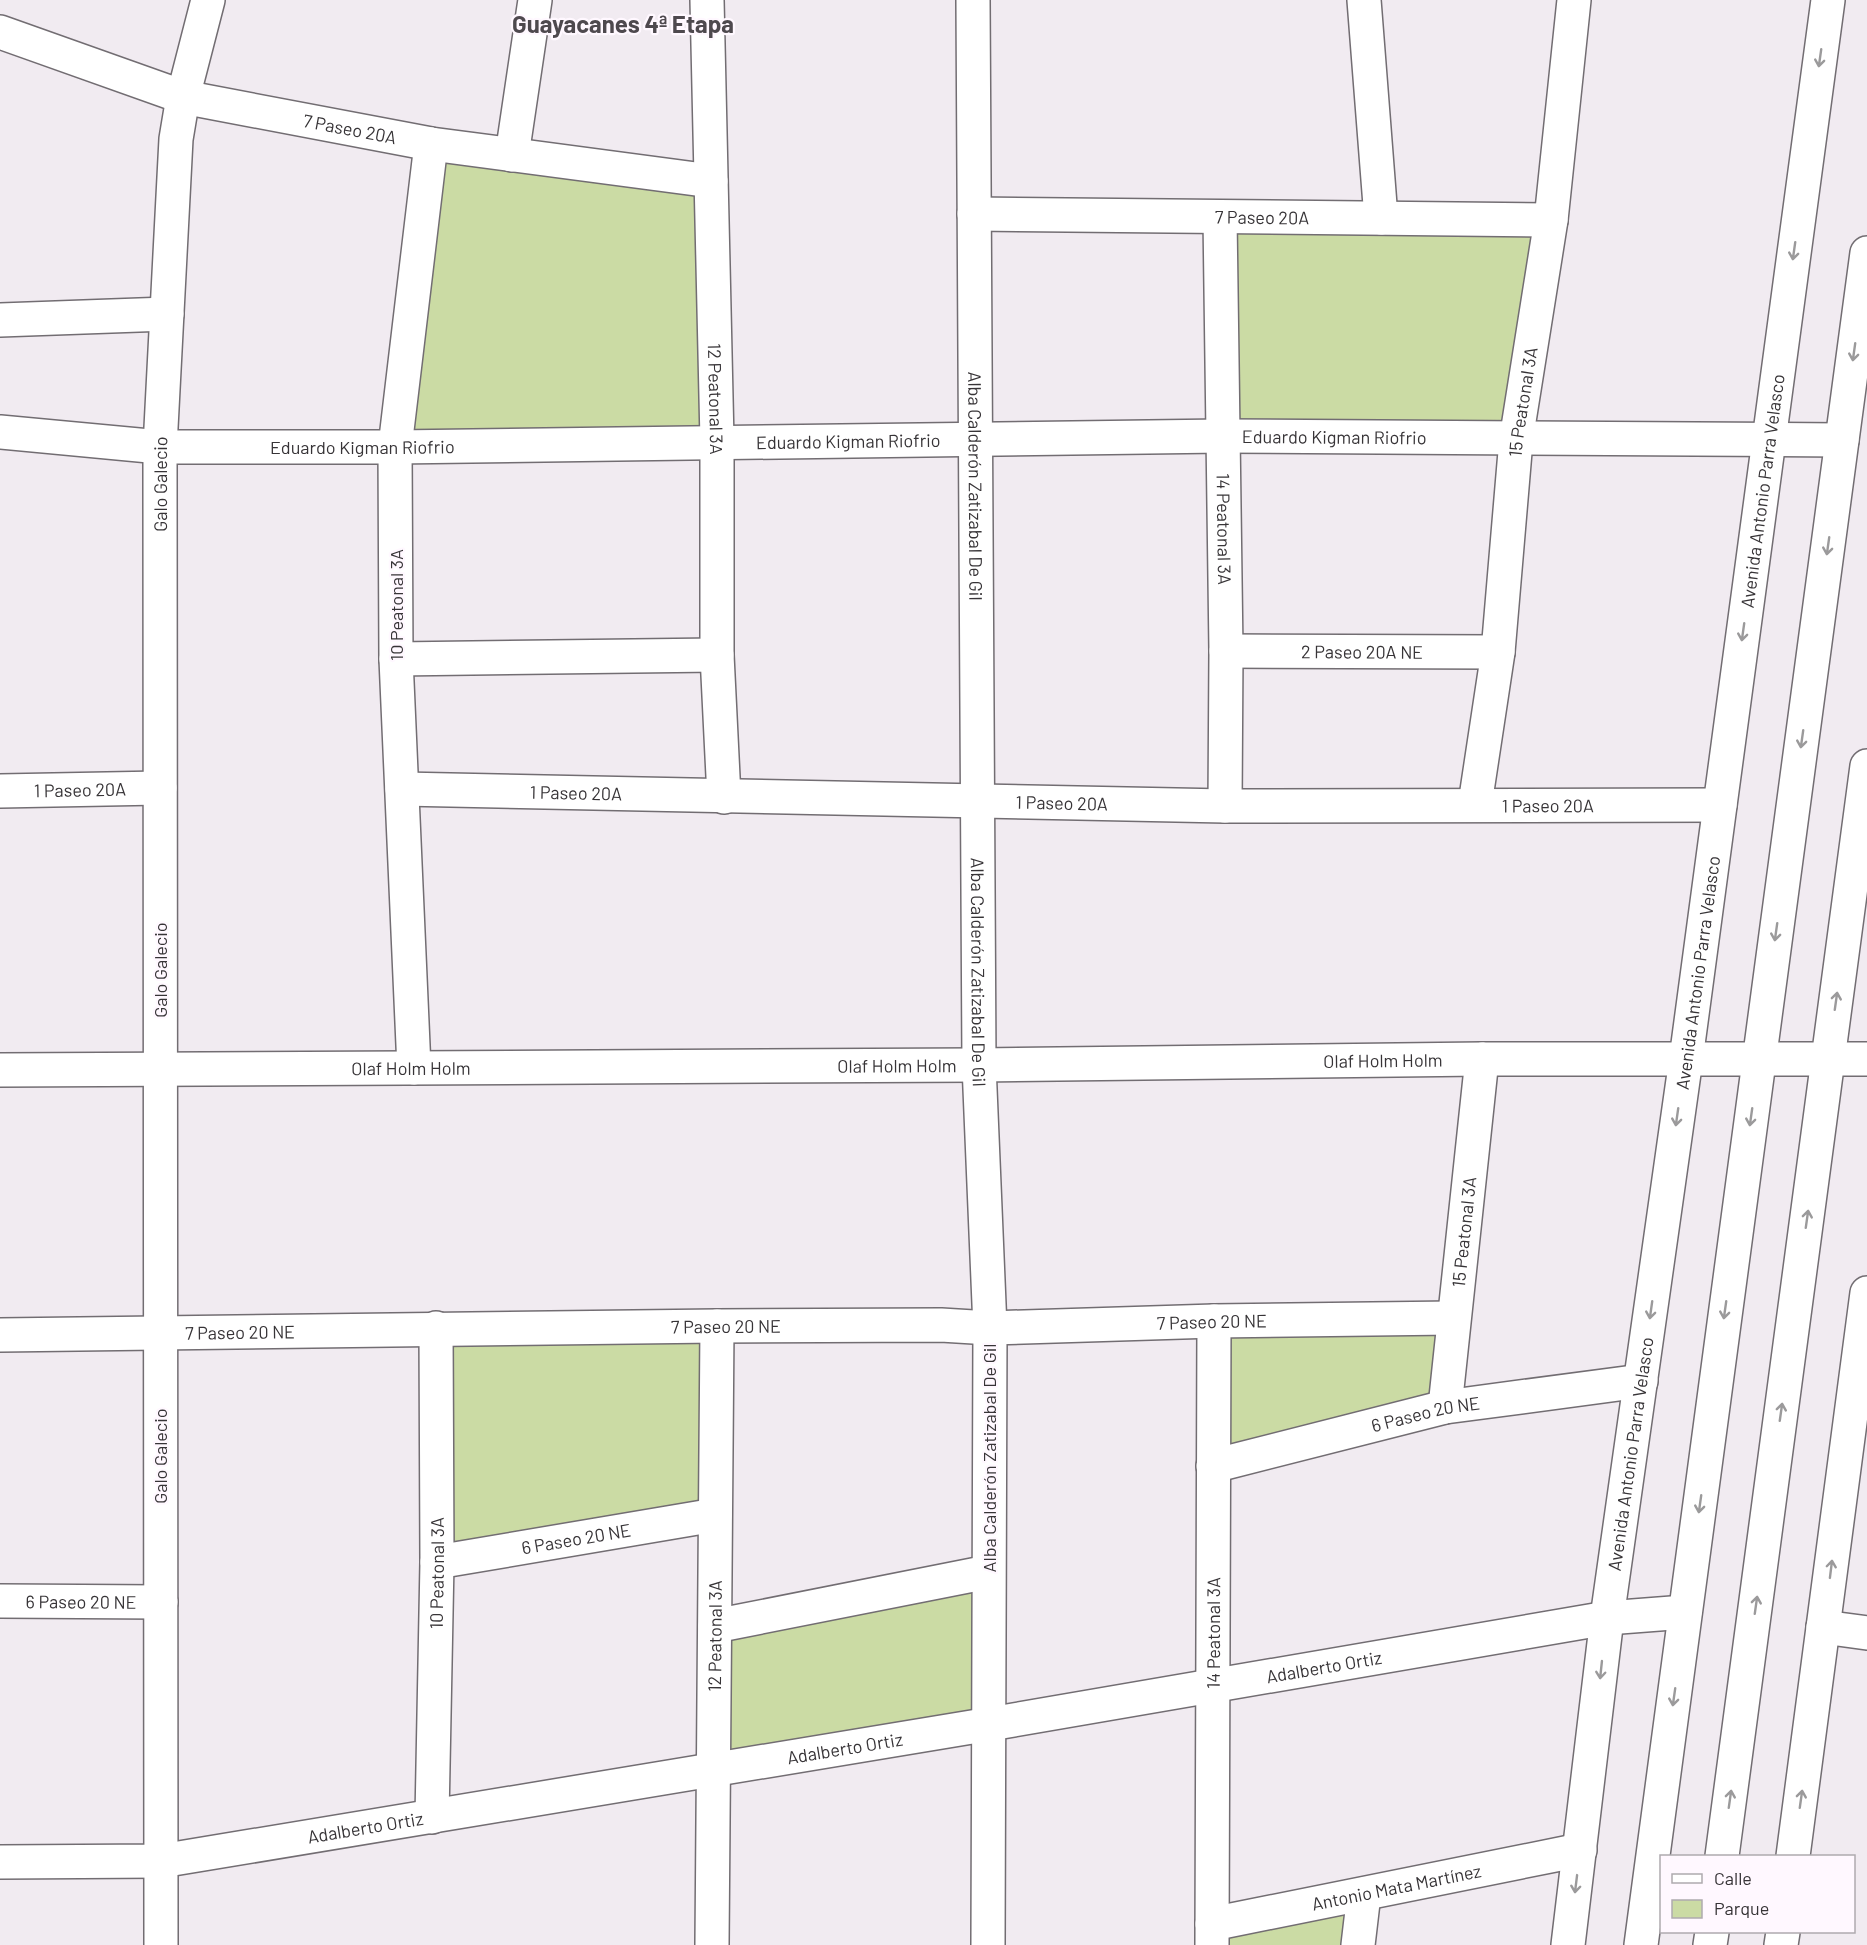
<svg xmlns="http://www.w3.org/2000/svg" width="1867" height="1945" font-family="Barlow,sans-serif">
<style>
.green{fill:#cbdba4}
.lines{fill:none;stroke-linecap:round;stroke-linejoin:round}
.minor-casing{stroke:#726d72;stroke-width:36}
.minor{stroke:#fff;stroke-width:33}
.oneway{stroke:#9b9a9b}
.labels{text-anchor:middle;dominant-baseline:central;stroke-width:4.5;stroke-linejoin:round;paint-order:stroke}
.street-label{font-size:18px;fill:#373437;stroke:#fff8ff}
.district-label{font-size:24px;font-weight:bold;fill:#4e494e;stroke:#fff8ff}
</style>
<rect width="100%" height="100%" fill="#f1ebf1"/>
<path class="green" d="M431,144L711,181L717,441L395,447Z
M1220,217L1551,220L1516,440L1223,436Z
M1453,1318L1445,1407L1213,1466L1214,1321Z
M717,1326L715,1515L437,1562L436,1328Z
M988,1572L990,1724L712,1769L715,1626Z
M1364,1894L1358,1945H1212V1924Z"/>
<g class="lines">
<defs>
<g id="minor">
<path id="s1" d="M707,0L717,441V655L724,797"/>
<path id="s2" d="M973,0L979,1065L990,1328L988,1945"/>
<path d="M1364,0L1381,218"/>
<path id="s3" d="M0,32L183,97L431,144L711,181"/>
<path d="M512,155L535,0"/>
<path id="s4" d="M974,214L1551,220"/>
<path id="s5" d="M1220,217L1226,651L1225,806"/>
<path d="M0,320L167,314"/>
<path id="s6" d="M0,432L160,447H395L1223,436L1842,440"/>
<path id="s7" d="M1226,651L1498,652"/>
<path d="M396,659L717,655"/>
<path id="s8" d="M402,789L1225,806L1720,805"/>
<path id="s9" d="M0,791L160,788"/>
<path id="s10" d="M1475,804L1498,652L1516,440L1551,220L1574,0"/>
<path d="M414,1068L396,659L395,447L431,144"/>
<path id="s11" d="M0,1070L979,1065L1482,1059H1867"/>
<path id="s12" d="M0,1335L717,1326L941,1325L990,1328L1214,1321L1453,1318"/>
<path id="s13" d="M1445,1407L1482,1059"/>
<path id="s14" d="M1213,1466L1445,1407L1641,1381"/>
<path id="s15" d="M437,1562L715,1515"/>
<path id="s16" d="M0,1601L161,1602"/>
<path d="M715,1626L988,1572"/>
<path d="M1823,1627L1867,1633"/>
<path id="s17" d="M432,1817L437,1562L436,1328"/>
<path d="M1722,1856L1867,766"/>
<path d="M1793,1856L1867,1293"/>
<path id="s18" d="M0,1862L161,1861L990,1724L1607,1618L1685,1612"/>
<path id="s19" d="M1212,1924L1580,1850"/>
<path id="s20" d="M161,1945L160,447L176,139L183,97L208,0"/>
<path id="s21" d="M712,1945L717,1326"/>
<path id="s22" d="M1212,1945L1214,1321"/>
<path d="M1358,1945L1364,1894"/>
<path id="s23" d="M1568,1945L1607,1618L1686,1059L1828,0"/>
<path d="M1641,1945L1867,253"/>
<path d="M1710,1945L1712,1932"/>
<path d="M1781,1945L1783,1932"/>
</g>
</defs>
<use href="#minor" class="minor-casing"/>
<use href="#minor" class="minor"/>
</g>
<defs><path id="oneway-shaft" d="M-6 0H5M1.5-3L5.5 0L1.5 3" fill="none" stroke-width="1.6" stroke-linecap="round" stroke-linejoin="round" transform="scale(1.5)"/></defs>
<g class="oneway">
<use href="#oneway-shaft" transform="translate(1820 58) rotate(98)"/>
<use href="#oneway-shaft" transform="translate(1794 251) rotate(98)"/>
<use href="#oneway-shaft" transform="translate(1854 352) rotate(98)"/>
<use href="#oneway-shaft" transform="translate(1828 546) rotate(98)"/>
<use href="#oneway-shaft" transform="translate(1743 632) rotate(98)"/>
<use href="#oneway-shaft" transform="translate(1802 739) rotate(98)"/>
<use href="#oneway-shaft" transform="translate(1776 932) rotate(98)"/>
<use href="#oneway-shaft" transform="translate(1836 1001) rotate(-82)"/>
<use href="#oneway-shaft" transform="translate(1677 1117) rotate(98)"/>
<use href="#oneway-shaft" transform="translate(1751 1117) rotate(98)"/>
<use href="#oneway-shaft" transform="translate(1807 1219) rotate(-82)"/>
<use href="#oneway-shaft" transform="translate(1651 1310) rotate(98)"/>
<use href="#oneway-shaft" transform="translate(1725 1310) rotate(98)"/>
<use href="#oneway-shaft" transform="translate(1781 1412) rotate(-82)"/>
<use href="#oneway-shaft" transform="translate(1700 1504) rotate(98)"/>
<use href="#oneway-shaft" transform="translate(1831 1569) rotate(-83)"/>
<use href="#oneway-shaft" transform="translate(1756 1605) rotate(-82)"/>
<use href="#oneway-shaft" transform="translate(1601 1670) rotate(96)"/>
<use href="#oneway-shaft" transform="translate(1674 1697) rotate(98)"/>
<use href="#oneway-shaft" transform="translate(1730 1799) rotate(-82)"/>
<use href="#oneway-shaft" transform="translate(1801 1799) rotate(-82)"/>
<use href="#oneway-shaft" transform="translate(1576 1884) rotate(97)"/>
</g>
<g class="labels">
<g class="street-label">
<text stroke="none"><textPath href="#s3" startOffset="364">7 Paseo 20A</textPath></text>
<text stroke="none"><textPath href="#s4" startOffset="288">7 Paseo 20A</textPath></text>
<text stroke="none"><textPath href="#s1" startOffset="399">12 Peatonal 3A</textPath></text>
<text stroke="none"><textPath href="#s10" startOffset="405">15 Peatonal 3A</textPath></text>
<text stroke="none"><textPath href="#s6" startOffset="1335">Eduardo Kigman Riofrio</textPath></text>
<text stroke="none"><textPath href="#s6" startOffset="849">Eduardo Kigman Riofrio</textPath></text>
<text stroke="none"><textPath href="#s6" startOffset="363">Eduardo Kigman Riofrio</textPath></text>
<text stroke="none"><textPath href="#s20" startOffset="1461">Galo Galecio</textPath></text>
<text stroke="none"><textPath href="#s2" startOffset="486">Alba Calderón Zatizabal De Gil</textPath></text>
<text stroke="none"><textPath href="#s23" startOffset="1467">Avenida Antonio Parra Velasco</textPath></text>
<text stroke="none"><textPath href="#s5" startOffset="312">14 Peatonal 3A</textPath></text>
<text transform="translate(396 605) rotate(-90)">10 Peatonal 3A</text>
<text stroke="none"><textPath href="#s7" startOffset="136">2 Paseo 20A NE</textPath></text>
<text stroke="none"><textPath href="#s9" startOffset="80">1 Paseo 20A</textPath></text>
<text stroke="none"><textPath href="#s8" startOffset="174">1 Paseo 20A</textPath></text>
<text stroke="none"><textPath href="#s8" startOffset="660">1 Paseo 20A</textPath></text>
<text stroke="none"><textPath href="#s8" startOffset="1146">1 Paseo 20A</textPath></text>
<text transform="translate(160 970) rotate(-90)">Galo Galecio</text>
<text stroke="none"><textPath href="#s23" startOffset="981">Avenida Antonio Parra Velasco</textPath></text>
<text stroke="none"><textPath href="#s2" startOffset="972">Alba Calderón Zatizabal De Gil</textPath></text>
<text stroke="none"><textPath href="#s11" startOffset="1383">Olaf Holm Holm</textPath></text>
<text stroke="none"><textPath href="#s11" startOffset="897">Olaf Holm Holm</textPath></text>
<text stroke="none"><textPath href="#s11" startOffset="411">Olaf Holm Holm</textPath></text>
<text stroke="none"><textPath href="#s13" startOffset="176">15 Peatonal 3A</textPath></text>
<text stroke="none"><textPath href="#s12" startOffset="1212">7 Paseo 20 NE</textPath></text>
<text stroke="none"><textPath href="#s12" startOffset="726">7 Paseo 20 NE</textPath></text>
<text stroke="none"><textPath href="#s12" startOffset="240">7 Paseo 20 NE</textPath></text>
<text stroke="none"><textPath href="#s14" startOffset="219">6 Paseo 20 NE</textPath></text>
<text stroke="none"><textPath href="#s23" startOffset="495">Avenida Antonio Parra Velasco</textPath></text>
<text transform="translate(160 1456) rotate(-90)">Galo Galecio</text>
<text transform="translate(989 1458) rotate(-90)">Alba Calderón Zatizabal De Gil</text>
<text stroke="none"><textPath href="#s15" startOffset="141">6 Paseo 20 NE</textPath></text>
<text stroke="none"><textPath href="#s17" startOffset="244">10 Peatonal 3A</textPath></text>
<text stroke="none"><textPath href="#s16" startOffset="81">6 Paseo 20 NE</textPath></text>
<text stroke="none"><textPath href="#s22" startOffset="312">14 Peatonal 3A</textPath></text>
<text stroke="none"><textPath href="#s21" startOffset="309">12 Peatonal 3A</textPath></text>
<text stroke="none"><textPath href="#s18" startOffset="1340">Adalberto Ortiz</textPath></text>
<text stroke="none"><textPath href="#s18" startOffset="854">Adalberto Ortiz</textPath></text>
<text stroke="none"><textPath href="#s18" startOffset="368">Adalberto Ortiz</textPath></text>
<text stroke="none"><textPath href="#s19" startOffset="188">Antonio Mata Martínez</textPath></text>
</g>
<g class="district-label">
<text x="623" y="23">Guayacanes 4ª Etapa</text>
</g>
</g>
<rect x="1660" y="1855" width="195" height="78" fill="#fff8ff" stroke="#afaaaf" stroke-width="1.5"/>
<rect x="1672" y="1874" width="30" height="9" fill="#ffffff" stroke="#afaaaf" stroke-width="1.5"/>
<text x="1714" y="1885" font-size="18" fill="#373437">Calle</text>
<rect x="1672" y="1900" width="30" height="18" fill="#cbdba4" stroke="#afaaaf" stroke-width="1.5"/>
<text x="1714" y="1915" font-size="18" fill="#373437">Parque</text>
</svg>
